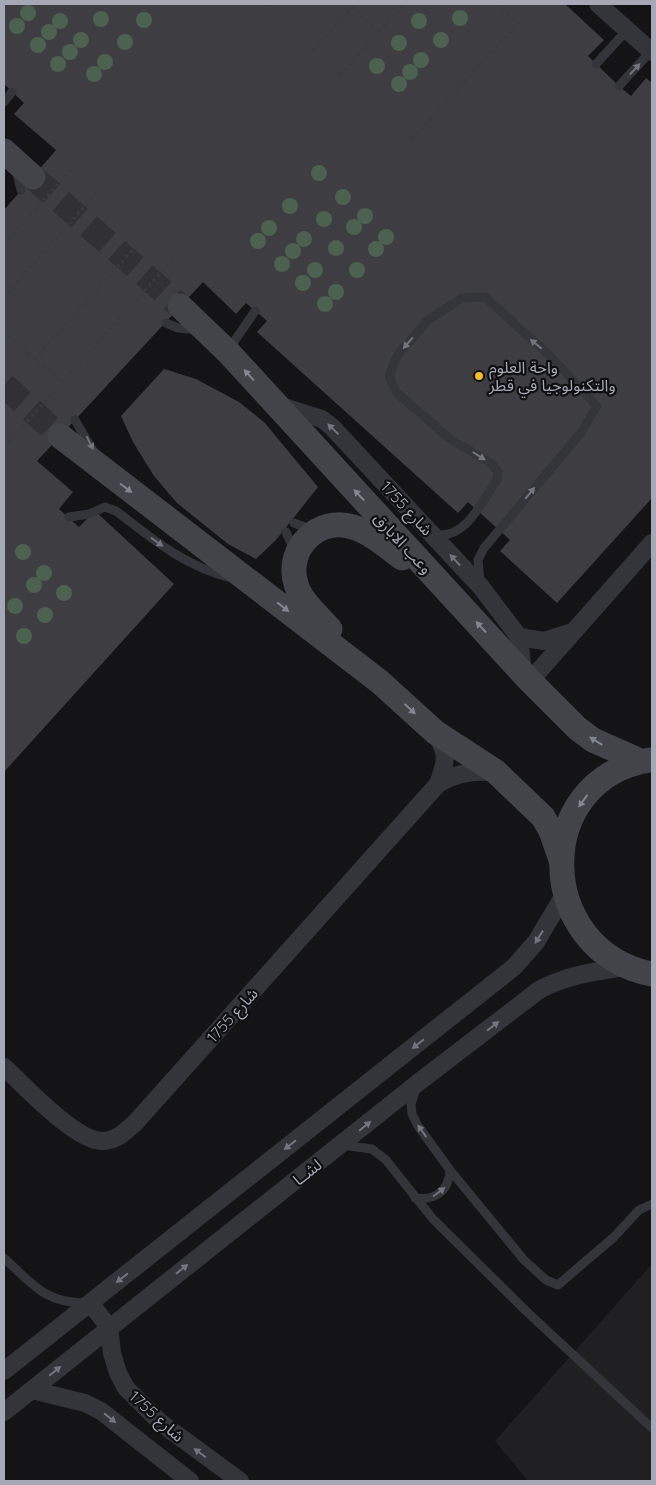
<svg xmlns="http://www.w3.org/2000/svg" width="656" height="1485" font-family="Quicksand,'Noto Sans Arabic',sans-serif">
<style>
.built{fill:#201f22}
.building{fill:#3e3e42}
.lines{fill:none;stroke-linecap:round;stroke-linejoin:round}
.secondary-tunnel{stroke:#313135;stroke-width:25;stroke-dasharray:25 12;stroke-linecap:butt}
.path{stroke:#3a3c41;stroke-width:3;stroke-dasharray:2.5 4;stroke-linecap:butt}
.lane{stroke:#34353a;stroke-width:9}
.street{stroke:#34353a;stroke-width:18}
.secondary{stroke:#42444a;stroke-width:25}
.path-bridge{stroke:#3a3c41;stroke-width:3;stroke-dasharray:2.5 4;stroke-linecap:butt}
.tree{fill:#4d6150}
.oneway{fill:#72757e}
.oneway2{fill:#828690}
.poi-dot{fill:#f2be2f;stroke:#0f0e10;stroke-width:2}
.labels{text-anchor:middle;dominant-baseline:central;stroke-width:4.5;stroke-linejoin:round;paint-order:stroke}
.poi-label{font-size:16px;fill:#a5a9b6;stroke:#0f0e10;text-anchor:start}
.street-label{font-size:16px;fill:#a5a9b6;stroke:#0f0e10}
</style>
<rect width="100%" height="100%" fill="#141315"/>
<path class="built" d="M652,1264V1481H528L495,1441Z"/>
<path class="building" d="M4,4H565L604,40L588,56L619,86L631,96L646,78L652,83V498L557,603L500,551L510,540L468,502L458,513L257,332L267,321L246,303L236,314L203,282L37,461L73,492L59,509L79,527L95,511L174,584L4,772V210L56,150L14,114L24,103L4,84Z
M164,369L196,379L239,402L264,422L318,487L276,540L256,559L228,544L177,503L154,476L133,442L121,416Z"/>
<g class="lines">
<path class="secondary-tunnel" d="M33,177L180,306
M4,385L60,436"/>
<path class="path" d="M265,7L267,4
M352,7L379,32
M313,51L354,4
M340,75L404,4
M412,139L518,23L497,4
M4,331L62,383
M4,447L23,426"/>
<path class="lane" d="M596,64L627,30
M619,86L651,51
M4,102L12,92
M16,169L21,190
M166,323L178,328L197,330
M229,349L255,311
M75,420L95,454
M69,517L89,514L105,507L116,511C154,540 184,566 231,578
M294,523L313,530
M286,532L294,550
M435,534C465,541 482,501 497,480L498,472L492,464L449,438L396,392L389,376L397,356L427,321L462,298L485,297L548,354L597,406L580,434L484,548L478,560L480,583
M416,1089L411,1104L412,1114L418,1126L450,1170L524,1260L546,1280L558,1285L614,1237L639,1210L652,1204
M342,1145L372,1149L386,1160L433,1219L526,1311L652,1428
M415,1198C435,1201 449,1191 450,1170
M4,1258C32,1284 46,1304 87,1303"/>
<path class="street" d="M598,4L652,52
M278,405L322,419L332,427L481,587L519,637L523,673
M519,637L544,641L572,632
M530,681L652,543
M435,733C449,754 446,762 438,784
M4,1067C24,1085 75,1141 102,1141C116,1141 125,1132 135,1123L438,784C458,772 473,771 496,772
M90,1303L109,1327L112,1353L118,1373L126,1388L161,1423L240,1481
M4,1371L514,967L536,942L564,895
M32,1390L85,1403L101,1411L190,1481
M4,1412L419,1082L539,990C567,975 595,971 627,967"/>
<path class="secondary" d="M4,151L33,177
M180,306L228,352L530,681L577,728L593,740L640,761
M60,436L380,682L435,732L496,772L543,817L551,831L561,860
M330,629C318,615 301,602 296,584C285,548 319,516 353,527C372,533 387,547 402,558
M650,760C530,779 534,951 652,974"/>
<path class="path-bridge" d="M4,244L74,166
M4,297L100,189
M35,359L148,233
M23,426L175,257"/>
</g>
<g class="tree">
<circle cx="28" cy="13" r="8"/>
<circle cx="460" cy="18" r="8"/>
<circle cx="101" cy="19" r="8"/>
<circle cx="144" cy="20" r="8"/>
<circle cx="60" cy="21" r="8"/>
<circle cx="419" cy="21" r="8"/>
<circle cx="17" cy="26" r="8"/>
<circle cx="49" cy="32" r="8"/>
<circle cx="81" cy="40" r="8"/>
<circle cx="441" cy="40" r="8"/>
<circle cx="125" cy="42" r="8"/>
<circle cx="399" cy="43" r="8"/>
<circle cx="38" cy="45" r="8"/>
<circle cx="70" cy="52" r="8"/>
<circle cx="421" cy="60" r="8"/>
<circle cx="105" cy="62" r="8"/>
<circle cx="58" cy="64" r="8"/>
<circle cx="377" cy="66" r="8"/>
<circle cx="410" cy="72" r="8"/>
<circle cx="94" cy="74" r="8"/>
<circle cx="399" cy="84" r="8"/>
<circle cx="319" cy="173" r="8"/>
<circle cx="343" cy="197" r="8"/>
<circle cx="290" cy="206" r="8"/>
<circle cx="365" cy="216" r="8"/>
<circle cx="324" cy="219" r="8"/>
<circle cx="354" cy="227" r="8"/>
<circle cx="269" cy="228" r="8"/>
<circle cx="386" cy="237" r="8"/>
<circle cx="304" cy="239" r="8"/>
<circle cx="258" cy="241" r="8"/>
<circle cx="336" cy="248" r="8"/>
<circle cx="376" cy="249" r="8"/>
<circle cx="293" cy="251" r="8"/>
<circle cx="282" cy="264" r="8"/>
<circle cx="315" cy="270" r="8"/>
<circle cx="357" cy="270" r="8"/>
<circle cx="303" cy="283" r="8"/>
<circle cx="336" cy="292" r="8"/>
<circle cx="325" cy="304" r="8"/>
<circle cx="23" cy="552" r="8"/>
<circle cx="44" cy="573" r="8"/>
<circle cx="34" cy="585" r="8"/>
<circle cx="64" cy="593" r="8"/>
<circle cx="15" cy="606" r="8"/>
<circle cx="45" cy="615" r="8"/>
<circle cx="24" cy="636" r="8"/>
</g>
<defs><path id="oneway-solid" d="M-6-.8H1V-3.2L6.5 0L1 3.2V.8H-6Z" transform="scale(1.25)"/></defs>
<g class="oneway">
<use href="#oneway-solid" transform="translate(635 69) rotate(-47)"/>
<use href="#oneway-solid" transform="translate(408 343) rotate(131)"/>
<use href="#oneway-solid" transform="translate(536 344) rotate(-140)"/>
<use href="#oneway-solid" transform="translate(333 429) rotate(-136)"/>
<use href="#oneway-solid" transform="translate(90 443) rotate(63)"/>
<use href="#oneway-solid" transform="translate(479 456) rotate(32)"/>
<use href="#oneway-solid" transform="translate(530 493) rotate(-51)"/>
<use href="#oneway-solid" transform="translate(157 542) rotate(36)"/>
<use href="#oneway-solid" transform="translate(455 560) rotate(-133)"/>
<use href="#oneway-solid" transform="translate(539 937) rotate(122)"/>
<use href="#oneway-solid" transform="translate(493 1026) rotate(-38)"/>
<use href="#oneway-solid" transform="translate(418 1044) rotate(142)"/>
<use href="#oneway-solid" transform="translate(365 1126) rotate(-39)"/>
<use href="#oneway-solid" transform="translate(422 1131) rotate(-125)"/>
<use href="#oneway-solid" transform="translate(290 1145) rotate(142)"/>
<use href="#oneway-solid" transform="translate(439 1192) rotate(-37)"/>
<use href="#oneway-solid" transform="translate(182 1269) rotate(-38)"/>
<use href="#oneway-solid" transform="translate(122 1278) rotate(142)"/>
<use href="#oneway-solid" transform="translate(55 1371) rotate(-39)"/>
<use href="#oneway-solid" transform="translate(110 1418) rotate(38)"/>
<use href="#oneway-solid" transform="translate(200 1453) rotate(-143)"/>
</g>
<g class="oneway2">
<use href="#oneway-solid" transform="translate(249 375) rotate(-132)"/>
<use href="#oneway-solid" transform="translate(126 488) rotate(37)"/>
<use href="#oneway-solid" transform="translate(359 495) rotate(-133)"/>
<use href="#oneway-solid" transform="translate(283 607) rotate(38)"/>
<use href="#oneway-solid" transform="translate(481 627) rotate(-133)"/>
<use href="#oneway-solid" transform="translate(410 709) rotate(43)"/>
<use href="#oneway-solid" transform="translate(596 741) rotate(-149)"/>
<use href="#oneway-solid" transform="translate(583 801) rotate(126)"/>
</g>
<circle class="poi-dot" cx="479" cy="376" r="5"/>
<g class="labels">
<g class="poi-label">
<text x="489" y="367">واحة العلوم<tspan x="489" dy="18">والتكنولوجيا في قطر</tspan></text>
</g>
<g class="street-label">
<text transform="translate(407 508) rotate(47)">شارع 1755</text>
<text transform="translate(403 543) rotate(47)">وعب الابارق</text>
<text transform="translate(232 1015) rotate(-48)">شارع 1755</text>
<text transform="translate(307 1172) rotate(-38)">لشــا</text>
<text transform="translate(157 1416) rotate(42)">شارع 1755</text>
</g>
</g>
<rect width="656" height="1485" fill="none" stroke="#a5a9b6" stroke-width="10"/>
</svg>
